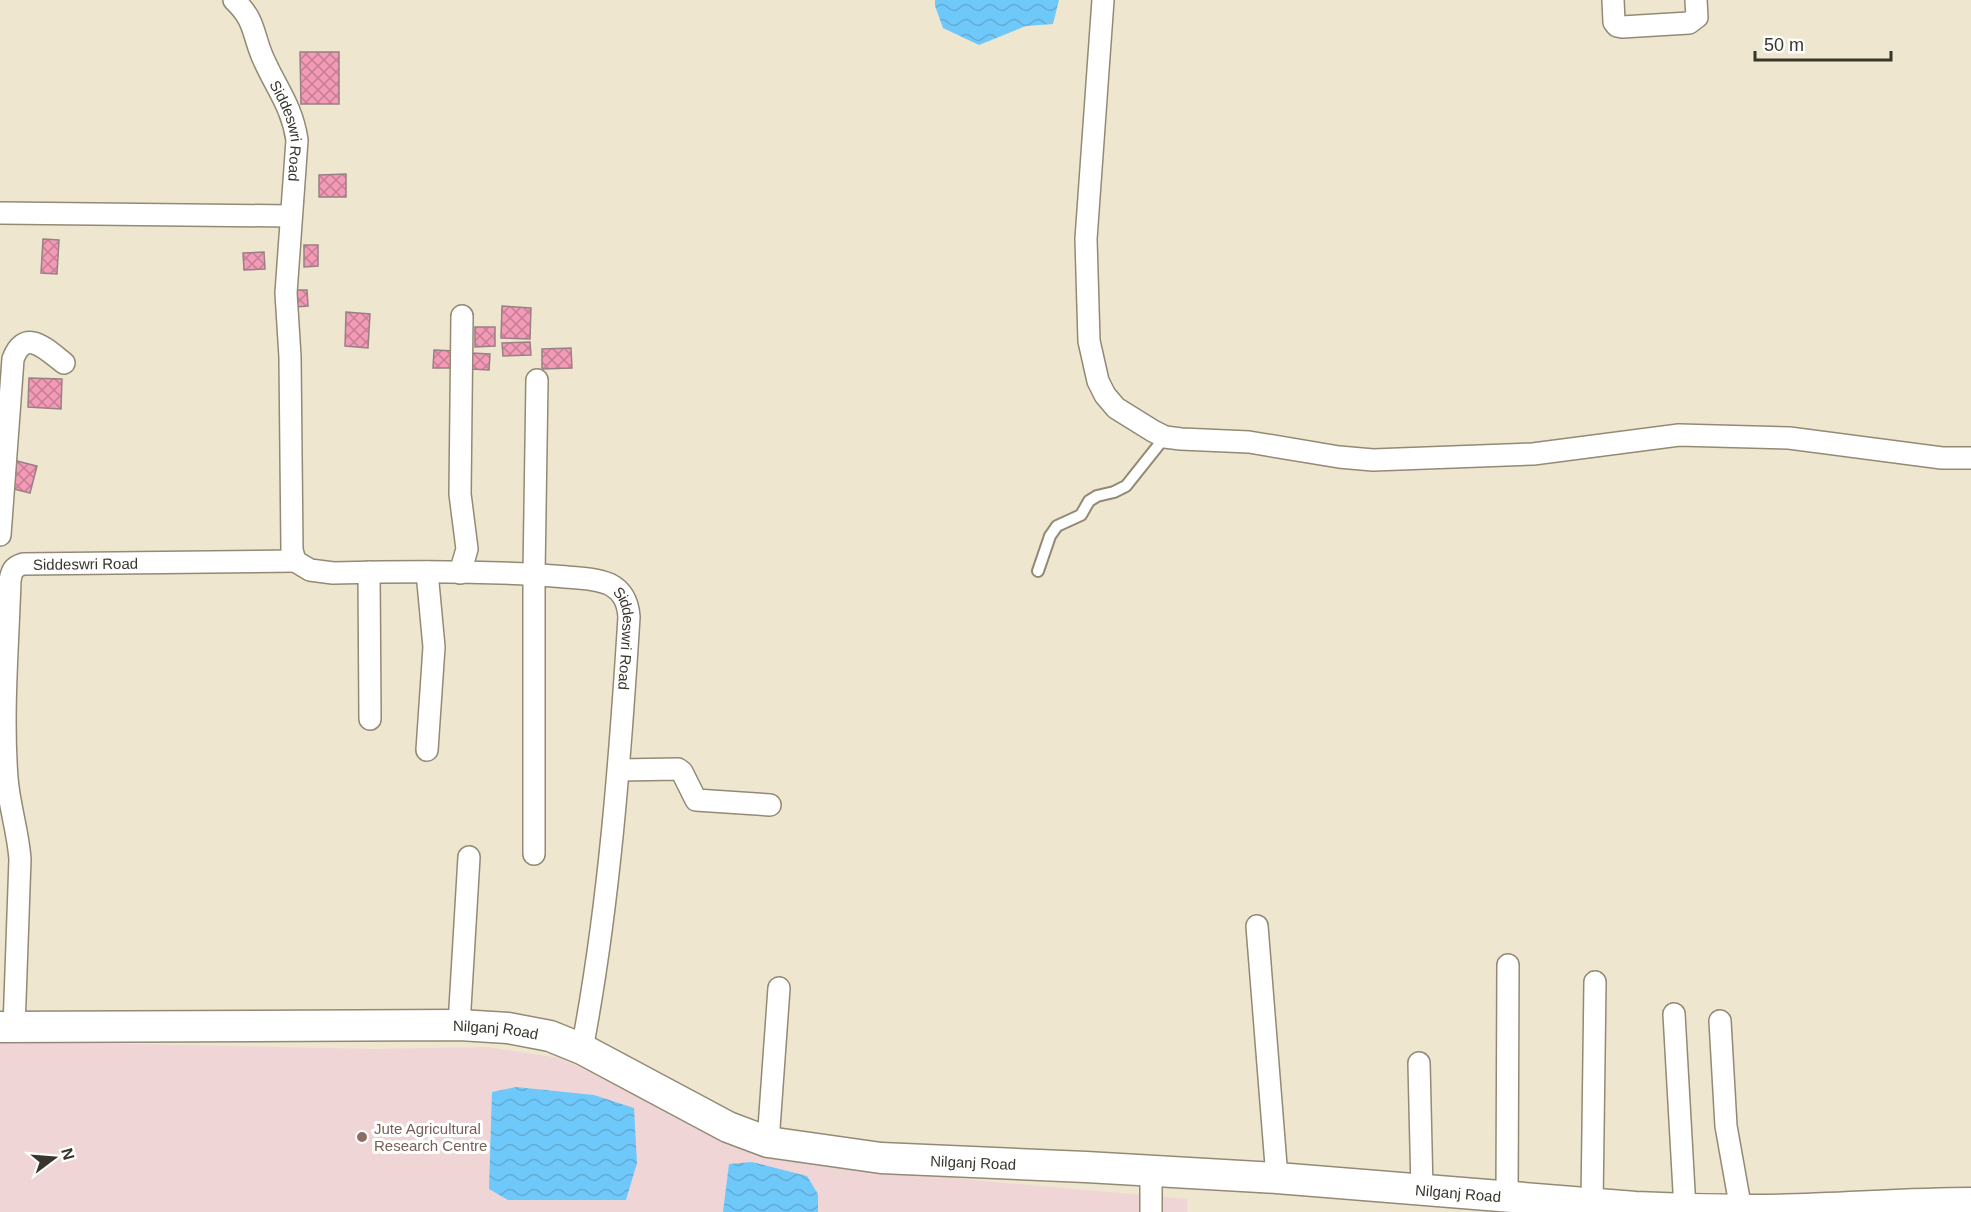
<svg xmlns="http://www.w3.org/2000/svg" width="1971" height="1212" font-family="Helvetica,sans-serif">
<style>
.education{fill:#f0d5d7}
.water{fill:url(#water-waves)}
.building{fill:url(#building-cross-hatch);stroke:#988087;stroke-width:1.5}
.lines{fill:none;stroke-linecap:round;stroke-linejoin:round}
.lane-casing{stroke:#928a75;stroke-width:14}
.street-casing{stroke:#928a75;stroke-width:24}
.secondary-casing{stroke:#928a75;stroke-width:33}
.lane{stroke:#fff;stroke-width:10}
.street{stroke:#fff;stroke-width:21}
.secondary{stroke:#fff;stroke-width:30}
.education-dot{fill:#8d6e63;stroke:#fff;stroke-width:2}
.labels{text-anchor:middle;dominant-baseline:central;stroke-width:6;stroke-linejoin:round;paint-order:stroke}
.street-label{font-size:15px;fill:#38352c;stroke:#fff}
.education-label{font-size:15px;fill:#785e54;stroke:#fff;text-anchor:start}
</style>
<defs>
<pattern id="water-waves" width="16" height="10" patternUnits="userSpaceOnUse" patternTransform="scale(1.5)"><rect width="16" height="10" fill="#6fc8fa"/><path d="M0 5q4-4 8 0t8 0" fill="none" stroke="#61acd6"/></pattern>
<pattern id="building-cross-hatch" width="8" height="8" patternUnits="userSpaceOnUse" patternTransform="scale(1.5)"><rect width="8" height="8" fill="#f39ab6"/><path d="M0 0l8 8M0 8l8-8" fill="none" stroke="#c67e94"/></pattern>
</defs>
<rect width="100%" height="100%" fill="#eee6cf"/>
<path class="education" d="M34,1042L374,1049L487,1047L560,1058L759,1154L962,1179L1187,1199V1212H0V1043Z"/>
<path class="water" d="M935,0H1059L1053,24L1026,26L979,45L943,28L935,6Z
M516,1087L594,1095L634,1108L637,1163L626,1200H508L489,1189L492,1092Z
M752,1162L807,1176L818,1194V1212H723L729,1164Z"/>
<path class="building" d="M300,52H339V104H301Z
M346,174V197H319V175Z
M43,239L59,240L57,274L41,273Z
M304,245H318V266L304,267Z
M264,252L265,269L244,270L243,253Z
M294,290H307L308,306L295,307Z
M502,306L531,308L530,339L501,338Z
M346,312L370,314L368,348L345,346Z
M475,327H495V346L475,347Z
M530,342L531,355L503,356L502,343Z
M571,348L572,368L542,369V349Z
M434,350L455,351L454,368H433Z
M471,353L490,354L489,370L471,369Z
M29,378L62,379L61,409L28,407Z
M13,460L37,466L30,493L6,487Z"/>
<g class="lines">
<defs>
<path id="lane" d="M1038,571L1050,536L1057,526L1081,515L1089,501L1097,496L1114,492L1126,486L1165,437"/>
<g id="street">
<path id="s1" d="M234,0C256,21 252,33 263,58C276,88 292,106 297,140L286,293L290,357L292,550L295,561L310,570L333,573C406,571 481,570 554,576C572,578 592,577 609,584C623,591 628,602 629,617C620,760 609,908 582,1049"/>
<path d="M1103,0L1086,239L1089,341L1098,381L1105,395L1116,408L1153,431L1165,437L1181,439L1249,442L1339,457L1373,460L1533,454L1679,435L1789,438L1942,458H1971"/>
<path d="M1613,0L1614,22L1617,26L1622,27L1689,23L1697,17L1696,0"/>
<path d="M0,213L291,216"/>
<path d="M0,535L13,359C25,327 46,349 64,363"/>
<path d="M369,572L370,719"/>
<path d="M427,572L434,647L427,750"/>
<path d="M460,573L467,549L460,494L462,316"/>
<path d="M619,770L678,769L682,772L696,800L770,805"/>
<path d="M534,854V574L537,380"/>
<path d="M1257,926L1277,1178"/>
<path d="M1674,1014L1685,1209"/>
<path d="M1720,1021L1726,1126L1741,1210"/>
<path d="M459,1025L469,857"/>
<path id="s2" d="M14,1028L20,859C18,831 9,805 7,778C2,712 8,646 10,580C12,571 13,567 23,564L295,561"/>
<path d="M1419,1063L1422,1190"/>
<path d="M768,1142L779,988"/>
<path d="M1151,1171V1212"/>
<path d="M1507,1197L1508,965"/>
<path d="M1592,1204L1595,982"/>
</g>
<g id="secondary">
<path id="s3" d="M0,1027L459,1025L508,1028L550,1036L582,1049L728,1127L768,1142L881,1158L1086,1167L1277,1178L1635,1207C1675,1209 1715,1210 1755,1210C1827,1210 1899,1203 1971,1203"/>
</g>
</defs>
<use href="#lane" class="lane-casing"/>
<use href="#street" class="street-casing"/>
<use href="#secondary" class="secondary-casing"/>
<use href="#lane" class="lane"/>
<use href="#street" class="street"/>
<use href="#secondary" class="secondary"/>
</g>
<circle class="education-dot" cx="362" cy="1137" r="6"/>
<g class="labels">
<g class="street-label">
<text stroke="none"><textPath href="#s1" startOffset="144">Siddeswri Road</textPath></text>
<text stroke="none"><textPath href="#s2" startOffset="534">Siddeswri Road</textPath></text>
<text stroke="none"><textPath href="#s1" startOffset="956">Siddeswri Road</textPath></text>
<text stroke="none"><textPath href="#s3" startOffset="496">Nilganj Road</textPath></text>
<text stroke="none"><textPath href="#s3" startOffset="1000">Nilganj Road</textPath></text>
<text stroke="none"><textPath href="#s3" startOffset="1486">Nilganj Road</textPath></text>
</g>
<g class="education-label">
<text x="374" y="1128">Jute Agricultural<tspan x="374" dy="17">Research Centre</tspan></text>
</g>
</g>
<g transform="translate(54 1158) rotate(74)" stroke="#ffffff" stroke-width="4.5" paint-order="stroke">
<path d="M0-4.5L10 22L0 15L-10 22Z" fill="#38352c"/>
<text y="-9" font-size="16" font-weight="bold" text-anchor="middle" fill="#38352c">N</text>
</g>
<path d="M1755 51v9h136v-9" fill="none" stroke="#38352c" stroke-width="3"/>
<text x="1764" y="51" font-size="18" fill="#38352c" stroke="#ffffff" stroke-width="4.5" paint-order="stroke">50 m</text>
</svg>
